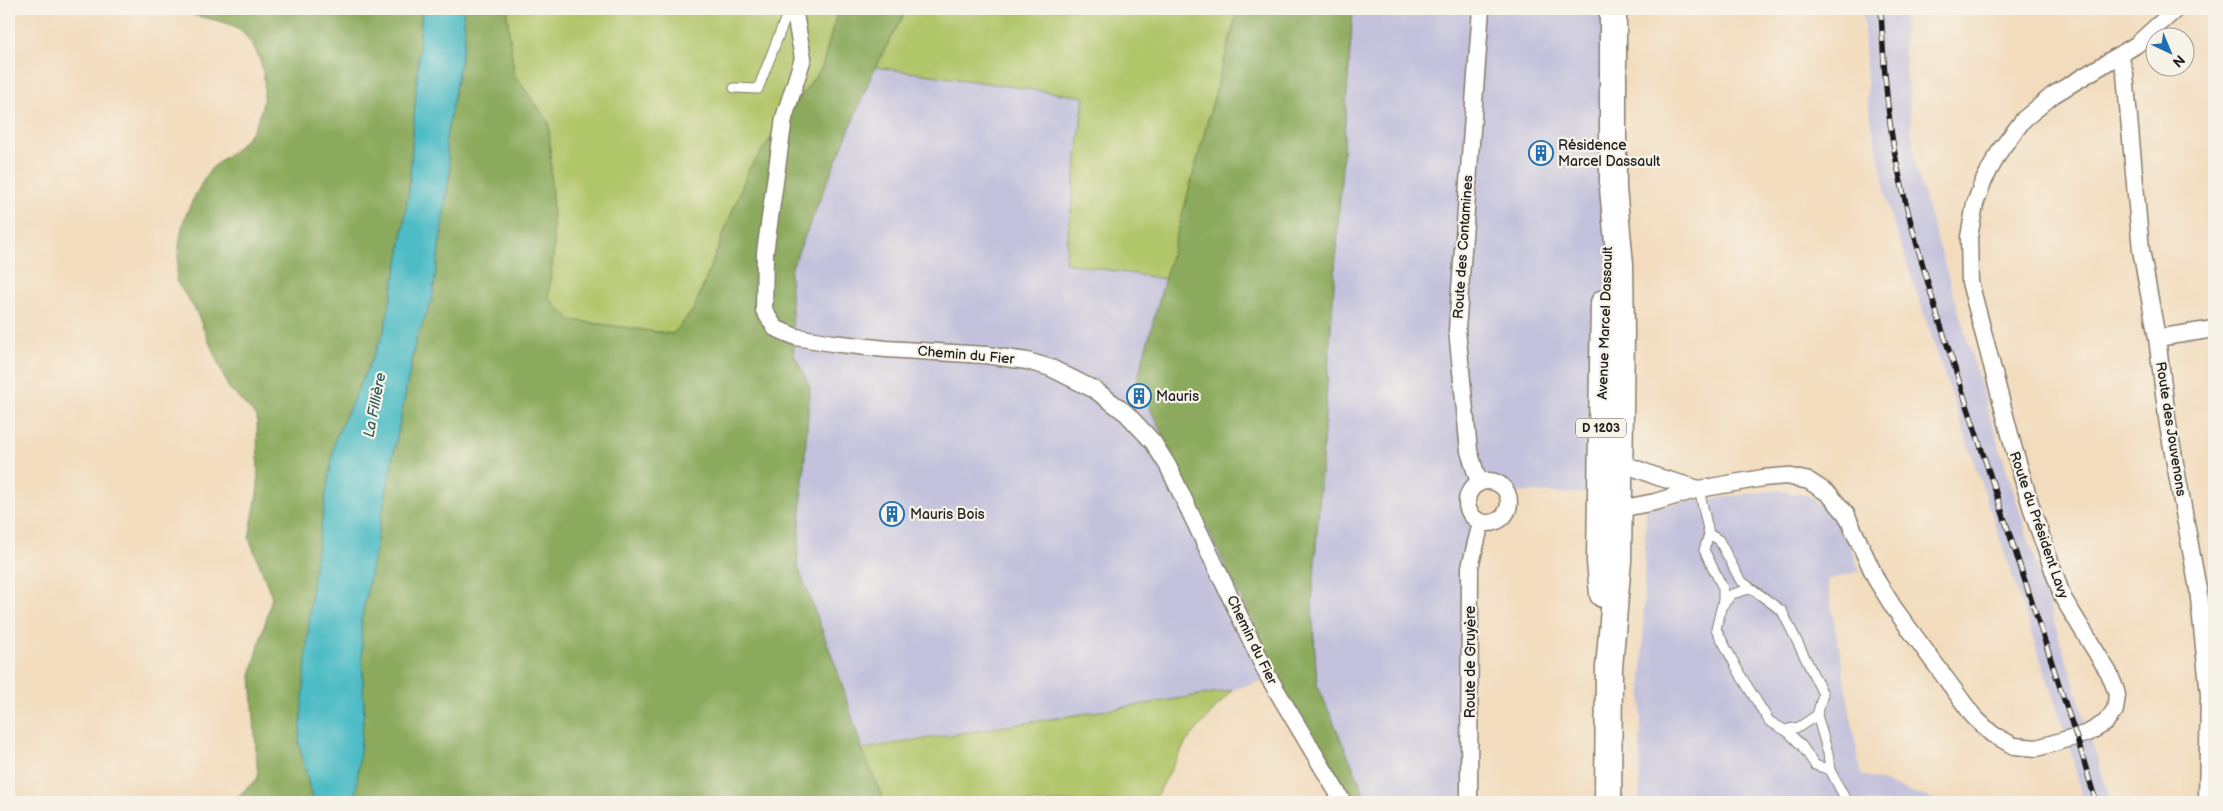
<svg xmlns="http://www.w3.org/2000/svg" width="2223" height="811" font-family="'Balsamiq Sans',sans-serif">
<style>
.industrial{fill:#c3c1db}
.green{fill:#b1c569;stroke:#667042}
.forest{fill:#8caa5d;stroke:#54633c}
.water{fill:#4ebcc5;stroke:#356c70}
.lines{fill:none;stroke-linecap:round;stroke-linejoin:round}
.service-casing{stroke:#877c6c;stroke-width:11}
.minor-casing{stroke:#877c6c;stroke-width:19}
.primary-casing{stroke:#877c6c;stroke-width:29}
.service{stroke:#fff;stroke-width:9}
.minor{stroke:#fff;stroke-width:16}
.primary{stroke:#fff;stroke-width:26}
.rail-casing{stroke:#1c1c1c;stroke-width:5.5}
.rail{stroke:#f7f3e8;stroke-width:4;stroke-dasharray:11;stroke-linecap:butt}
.labels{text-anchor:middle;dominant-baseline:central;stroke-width:4.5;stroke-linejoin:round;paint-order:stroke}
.shield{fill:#f7f3e8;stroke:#5e5c59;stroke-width:1}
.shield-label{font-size:12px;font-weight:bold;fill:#1c1c1c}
.poi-label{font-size:14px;fill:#1c1c1c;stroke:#f7f3e8;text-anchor:start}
.street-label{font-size:14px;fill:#1c1c1c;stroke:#f7f3e8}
.water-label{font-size:15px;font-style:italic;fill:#305c60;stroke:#f7f3e8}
</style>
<rect width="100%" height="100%" fill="#f7f3e8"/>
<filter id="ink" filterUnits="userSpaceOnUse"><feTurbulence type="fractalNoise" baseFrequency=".02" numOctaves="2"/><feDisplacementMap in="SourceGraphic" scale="10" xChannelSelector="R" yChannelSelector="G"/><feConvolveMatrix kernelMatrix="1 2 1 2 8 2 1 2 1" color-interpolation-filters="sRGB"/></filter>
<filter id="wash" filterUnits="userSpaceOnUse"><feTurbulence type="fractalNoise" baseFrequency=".0096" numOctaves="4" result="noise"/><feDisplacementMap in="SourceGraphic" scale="20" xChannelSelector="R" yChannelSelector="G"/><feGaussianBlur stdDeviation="1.12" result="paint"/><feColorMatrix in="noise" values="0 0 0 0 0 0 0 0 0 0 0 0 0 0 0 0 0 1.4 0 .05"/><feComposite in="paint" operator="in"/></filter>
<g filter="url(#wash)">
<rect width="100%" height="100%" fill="#f2dcbd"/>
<path class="industrial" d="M1353,9H1610L1613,494L1471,491L1466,802H1368L1317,684L1312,605Z
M1863,9H1904V44L1915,165L1992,423L2111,802H2083L2070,747L1889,210L1868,102Z
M875,67L1085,97L1065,263L1165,279L1138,381L1278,676L1232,690L862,748L838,672L797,564L810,387L794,354L790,272Z
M1778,490L1809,496L1826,507L1843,530L1860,571L1827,580L1861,774L1935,800L1936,802H1639L1646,507Z"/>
<path class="green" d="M510,9H838L822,67L749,169L694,309L673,334L571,320L548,297L554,249L549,123L514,74L507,14Z
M907,9H1238L1165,279L1065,263L1084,97L875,67Z
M1232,690L1186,742L1153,802H884L862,749Z"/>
<path class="forest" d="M193,9H422L409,189L399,257L384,332L335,440L299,743L313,802H231L258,778L251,675L272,597L249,538L258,488L257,417L228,387L196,311L176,281C178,262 178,242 183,224C186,211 199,188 206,176C215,161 234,153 245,140C273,108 271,55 237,28C229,22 204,18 193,15Z
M463,9H510L507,14L514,74L549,123L554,249L548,297L571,320L673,334L694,309L749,169L822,67L838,9H907L875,67L790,272L794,354L810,387L797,564L838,672L862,749L884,802H355L364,710L361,621L416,339L432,300L450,168L445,143L465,36Z
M1238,9H1353L1312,605L1317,684L1368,802H1344L1278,676L1137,381Z"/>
<path class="water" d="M422,9H463L465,36L445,143L450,168L432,300L416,339L361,621L364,710L355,802H313L299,743L313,575L335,440L384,332L399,257L409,189Z"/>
</g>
<g filter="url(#ink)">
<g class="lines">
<defs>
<path id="service" d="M734,88L758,89L789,9
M1699,489L1709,534L1704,550L1723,588V600L1716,629L1741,676L1769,721L1788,732L1802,746L1815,765L1830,770
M1709,534L1719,540L1740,580L1782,611L1823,694L1817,715L1828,753L1830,770L1847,802
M1722,606L1732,594L1750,589
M1785,730L1799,727L1817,715"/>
<path id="minor" d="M794,9L803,58L784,118L765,253L764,310L775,328L796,337L832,343L886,349L986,355L1027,361L1051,368L1095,390L1126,413L1153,442L1168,466L1268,676L1343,802
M2120,56L2125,74L2141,250L2157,338L2168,425L2198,589L2209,695L2207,802
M2157,338L2214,329
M1611,462H1619L1658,477L1699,489
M1467 502a21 21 0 1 1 42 0a21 21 0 1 1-42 0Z
M1479,483L1469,451L1457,330L1481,9
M1610,508L1619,509L1655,502L1699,489L1763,478L1787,476L1809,481L1829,494L1846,514L1877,581L1894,608L1974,717L1992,734L2014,746L2037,748L2088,733L2105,723L2115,710L2117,695L2115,688L2109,673L2063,598L2033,513L2013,446L1970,282L1969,237L1975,204L1983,182L2001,149L2024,119L2053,95L2136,45L2176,9
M1469,802L1470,567L1481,523"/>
<path id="primary" d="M1603,594L1600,561L1604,303
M1608,802L1609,668L1618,561L1621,333L1620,264L1613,188V9"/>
</defs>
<use href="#service" class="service-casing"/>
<use href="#minor" class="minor-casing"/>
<use href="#primary" class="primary-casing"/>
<use href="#service" class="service"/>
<use href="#minor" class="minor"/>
<use href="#primary" class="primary"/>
<defs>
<path id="rail" d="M1881,9C1883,56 1886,103 1894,149C1904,204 1921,258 1936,311L2080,748L2096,802"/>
</defs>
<use href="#rail" class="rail-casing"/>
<use href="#rail" class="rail"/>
</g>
</g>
<defs>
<symbol id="building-ring" viewBox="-11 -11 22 22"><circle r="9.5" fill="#f7f3e8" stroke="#1f6fb2" stroke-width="1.5"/><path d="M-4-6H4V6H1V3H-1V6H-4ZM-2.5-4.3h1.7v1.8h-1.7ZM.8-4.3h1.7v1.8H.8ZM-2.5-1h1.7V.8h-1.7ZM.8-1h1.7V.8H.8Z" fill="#1f6fb2"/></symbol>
</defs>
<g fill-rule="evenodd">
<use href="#building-ring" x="1527" y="139" width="28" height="28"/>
<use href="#building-ring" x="1125" y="382" width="28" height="28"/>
<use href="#building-ring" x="878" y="500" width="28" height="28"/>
</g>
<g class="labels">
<rect class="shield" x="1576" y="418.5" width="50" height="19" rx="4"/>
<g class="shield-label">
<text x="1601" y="428">D 1203</text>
</g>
<g class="poi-label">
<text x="1558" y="145">Résidence<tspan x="1558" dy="16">Marcel Dassault</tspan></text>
<text x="1156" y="396">Mauris</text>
<text x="910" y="514">Mauris Bois</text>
</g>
<g class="street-label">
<text transform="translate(1463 247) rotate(-86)">Route des Contamines</text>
<text transform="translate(1605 323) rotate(-88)">Avenue Marcel Dassault</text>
<text transform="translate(966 355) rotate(5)">Chemin du Fier</text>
<text transform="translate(2171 429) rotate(81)">Route des Jouvenons</text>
<text transform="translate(2039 525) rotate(71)">Route du Président Lavy</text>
<text transform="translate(1252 640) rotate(64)">Chemin du Fier</text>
<text transform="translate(1470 662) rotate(-90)">Route de Gruyère</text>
</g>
<g class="water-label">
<text transform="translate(375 405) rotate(-79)">La Fillière</text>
</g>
</g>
<rect width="2223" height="811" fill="none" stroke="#f7f3e8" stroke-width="30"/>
<g transform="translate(2170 52) rotate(136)"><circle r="24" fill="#f7f3e8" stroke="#9f9d96"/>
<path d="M0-4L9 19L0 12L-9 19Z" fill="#1f6fb2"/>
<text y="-8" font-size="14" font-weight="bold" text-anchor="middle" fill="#1c1c1c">N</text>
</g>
</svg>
